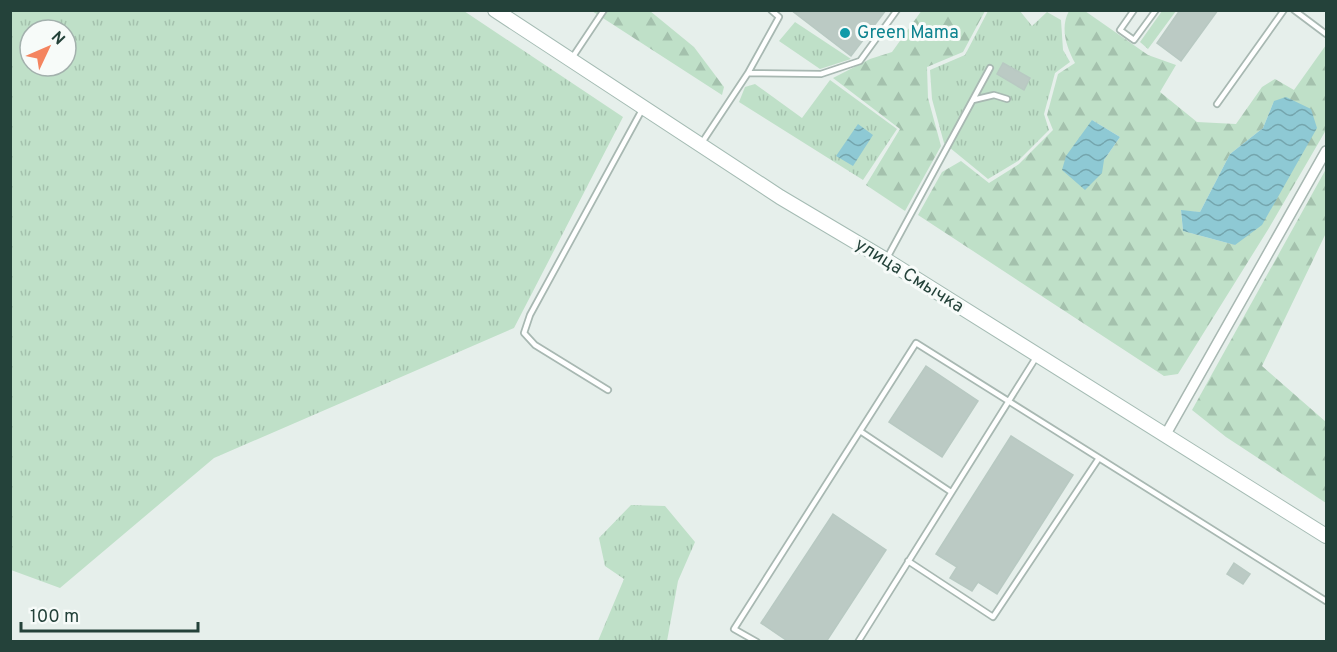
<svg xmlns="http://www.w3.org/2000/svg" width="1337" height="652" font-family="Overpass,sans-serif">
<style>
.grass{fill:url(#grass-tufts);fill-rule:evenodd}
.forest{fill:url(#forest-firs);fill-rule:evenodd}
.water{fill:url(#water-waves)}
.building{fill:#bbcac4;stroke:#b8c9c2;stroke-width:1.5}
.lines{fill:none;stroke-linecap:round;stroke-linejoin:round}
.lane-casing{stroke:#a8b8b2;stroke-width:8}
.street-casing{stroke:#a8b8b2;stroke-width:12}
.secondary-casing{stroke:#a4bbb3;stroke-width:16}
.lane{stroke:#fff;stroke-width:4.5}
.street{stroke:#fff;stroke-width:9}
.secondary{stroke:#fff;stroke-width:14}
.culture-dot{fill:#0f9aa8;stroke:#f7fbf9;stroke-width:2}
.labels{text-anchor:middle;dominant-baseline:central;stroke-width:6;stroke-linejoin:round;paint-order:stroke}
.culture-label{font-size:18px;fill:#0d838f;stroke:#f7fbf9;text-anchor:start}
.street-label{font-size:18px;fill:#24423a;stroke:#f7fbf9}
</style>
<defs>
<pattern id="grass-tufts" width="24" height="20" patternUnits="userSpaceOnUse" patternTransform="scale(1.5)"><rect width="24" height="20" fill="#bfe0c8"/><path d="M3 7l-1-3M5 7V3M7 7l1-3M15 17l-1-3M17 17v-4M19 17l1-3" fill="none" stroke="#a4c1ad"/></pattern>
<pattern id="forest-firs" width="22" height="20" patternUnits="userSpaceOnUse" patternTransform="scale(1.5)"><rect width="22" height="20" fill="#bfe0c8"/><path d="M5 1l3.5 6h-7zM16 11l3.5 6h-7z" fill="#a4c1ad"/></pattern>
<pattern id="water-waves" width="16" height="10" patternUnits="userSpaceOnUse" patternTransform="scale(1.5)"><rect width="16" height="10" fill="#8ec9d4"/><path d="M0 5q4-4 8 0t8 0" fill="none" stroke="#74a5ad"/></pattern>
</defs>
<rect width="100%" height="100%" fill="#e6efeb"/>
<path class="grass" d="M10,11H464L623,117L514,328L214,458L60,588L11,570ZM30,30H66V66H30Z
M988,11H1020L1032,26L1047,12L1061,20L1063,50L1070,62L1055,73L1044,114L1049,130L1018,161L988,179L944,143L932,99L930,70L965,55Z
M795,22L851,59L820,69L779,41Z
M830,80L897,129L863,180L739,102L745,87L755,84L802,118Z
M631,505L665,506L695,542L678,581L667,641H598L624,579L605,566L599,538Z"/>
<path class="forest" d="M922,10L985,11L963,52L927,67L928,98L941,146L905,211L866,185L900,129L833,78L870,59L892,52Z
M592,11H650L694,47L724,87L722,95Z
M1069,11H1085L1148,55L1176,65L1160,92L1197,122L1236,124L1262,87L1275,79L1294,90L1326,45V130L1269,228L1178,374L1164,376L918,215L942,172L961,161L989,183L1019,164L1053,130L1047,115L1058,74L1075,63C1066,47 1060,27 1069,11ZM1274,101L1235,245L1183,231L1181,211L1200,212L1230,154L1263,128ZM1092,120L1120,137L1104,160Z
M1162,11H1176L1148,49L1140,42Z
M1326,169V233L1262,366L1326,422V503L1226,437L1192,410Z"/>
<path class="water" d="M1286,97L1311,109L1317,128L1262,225L1235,245L1183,231L1181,210L1200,212L1230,154L1263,128L1274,101Z
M1092,120L1120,137L1104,160L1102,173L1085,190L1062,170L1066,156Z
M858,124L873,135L853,166L836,156Z"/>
<path class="building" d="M791,10H886L851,56Z
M1180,10H1218L1181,61L1157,43Z
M1003,63L1030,78L1024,90L997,74Z
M926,366L978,401L942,457L889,422Z
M1011,436L1073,475L997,594L978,582L972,591L950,578L957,567L936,554Z
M833,514L886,550L826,642H789L761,623Z
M1234,563L1250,574L1243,584L1227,574Z"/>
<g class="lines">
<defs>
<path id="lane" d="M1134,10L1120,30L1134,40L1156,10
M1294,10L1326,34
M572,58L604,10
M748,73L779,17L771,10
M973,100L994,95L1007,99
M1217,104L1284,10
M701,144L748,73L821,74L860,61L897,10
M887,258L990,68
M608,390L535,345L524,333L530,315L643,108
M860,431L951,492
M1099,458L1326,601
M757,642L734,629L916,343L1099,458L993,617L908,561
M858,642L1037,356"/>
<path id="street" d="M1166,434L1326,151"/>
<path id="secondary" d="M495,10L780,197L886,260L1326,536"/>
</defs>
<use href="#lane" class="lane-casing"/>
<use href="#street" class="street-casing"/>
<use href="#secondary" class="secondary-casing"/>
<use href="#lane" class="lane"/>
<use href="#street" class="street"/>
<use href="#secondary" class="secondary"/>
</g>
<circle class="culture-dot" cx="845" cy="33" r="6"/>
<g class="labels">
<g class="culture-label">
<text x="857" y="33">Green Mama</text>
</g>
<g class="street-label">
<text transform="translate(909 276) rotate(32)">улица Смычка</text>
</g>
</g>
<rect width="1337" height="652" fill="none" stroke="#24423a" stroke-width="24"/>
<g transform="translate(48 48) rotate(46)"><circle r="28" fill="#f7fbf9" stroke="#a3b1ad" stroke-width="1.5"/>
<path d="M0-4.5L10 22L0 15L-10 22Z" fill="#f4845f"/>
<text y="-9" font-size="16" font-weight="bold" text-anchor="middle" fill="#24423a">N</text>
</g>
<path d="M21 622v9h177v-9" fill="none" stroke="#24423a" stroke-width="3"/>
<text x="30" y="622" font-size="18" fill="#24423a" stroke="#f7fbf9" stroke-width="4.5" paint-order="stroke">100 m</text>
</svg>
